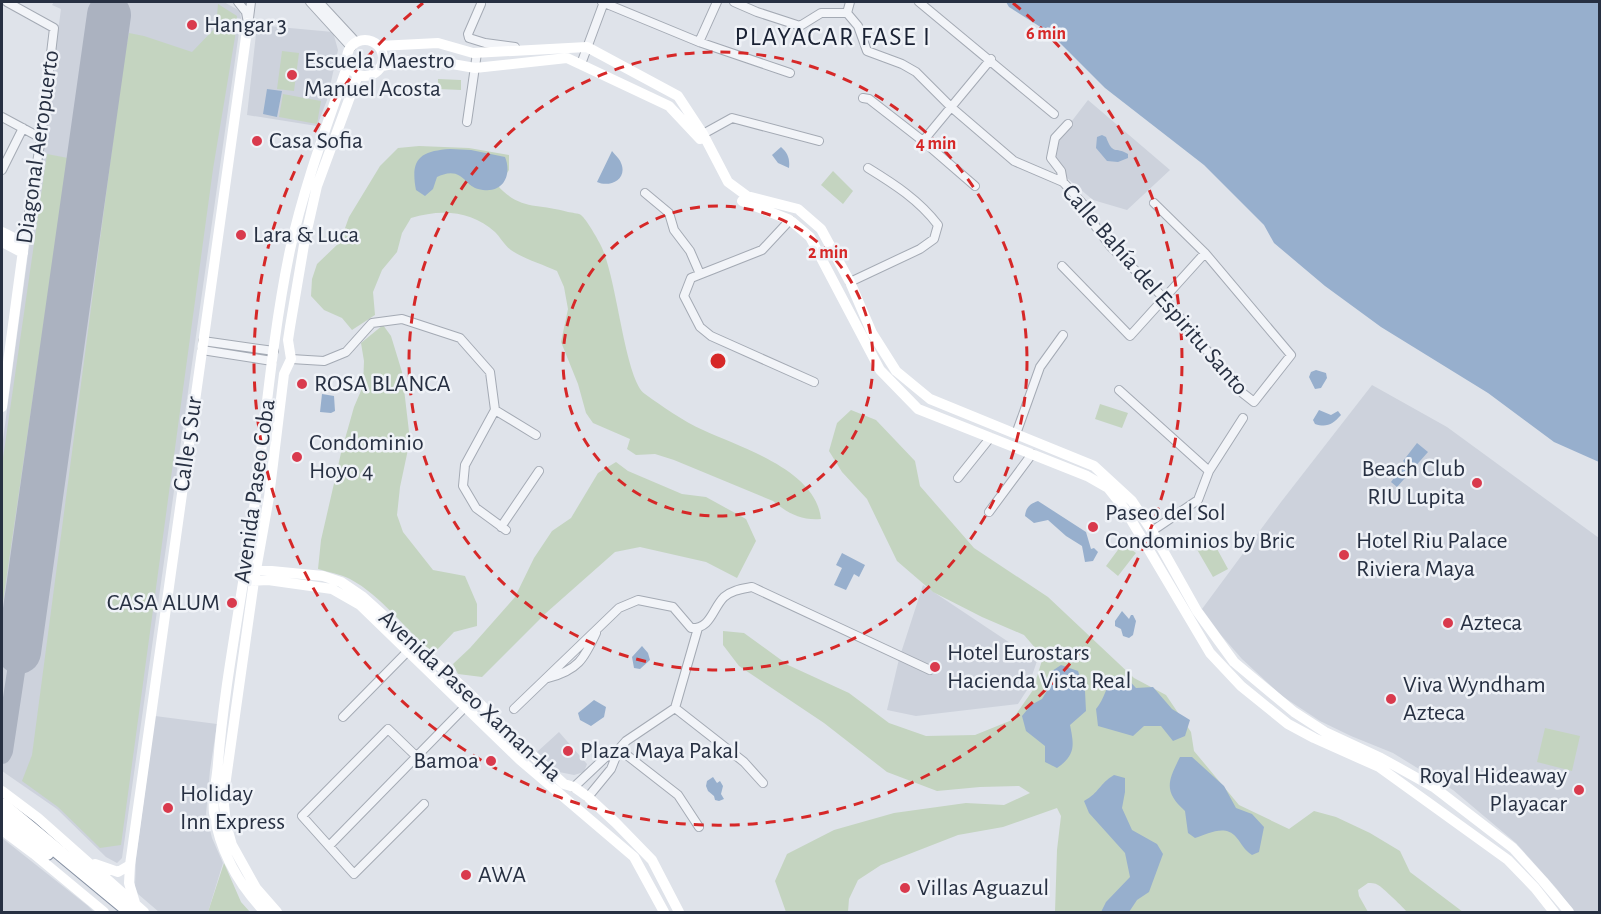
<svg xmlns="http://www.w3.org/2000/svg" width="1601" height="914" font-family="'Alegreya Sans',sans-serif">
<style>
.built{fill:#cdd2dc}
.green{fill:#c4d4c0}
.water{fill:#97afcd}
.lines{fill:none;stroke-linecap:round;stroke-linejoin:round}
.taxiway{stroke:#abb2c0;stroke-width:18}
.runway{stroke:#abb2c0;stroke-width:44}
.street-casing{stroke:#a4aab4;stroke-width:10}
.highway-casing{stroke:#8590a2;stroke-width:16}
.street{stroke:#f2f4f8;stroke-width:8}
.secondary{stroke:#fff;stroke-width:10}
.highway{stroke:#fff;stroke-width:14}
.ring{fill:none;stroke:#d62828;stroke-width:3;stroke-dasharray:10 8}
.poi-dot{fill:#d93a4d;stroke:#eff2f7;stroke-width:2}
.labels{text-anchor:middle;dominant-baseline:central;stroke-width:5;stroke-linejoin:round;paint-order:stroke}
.poi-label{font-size:24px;fill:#273042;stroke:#eff2f7;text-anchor:start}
.street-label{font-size:24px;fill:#273042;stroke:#eff2f7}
.neighbourhood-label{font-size:26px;letter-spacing:1.5px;fill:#192133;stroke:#eff2f7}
.centre{fill:#d62828;stroke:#eff2f7;stroke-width:3}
.ring-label{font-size:18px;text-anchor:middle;font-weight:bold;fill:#d62828;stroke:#eff2f7;stroke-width:5;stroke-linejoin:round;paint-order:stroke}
</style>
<rect width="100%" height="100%" fill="#dfe3ea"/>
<path class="built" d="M54,2H224L240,11L241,18L122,858L117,863L106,857L57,809L2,771V447L61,9L52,5Z
M257,25L333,32L338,50L327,100L317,126L247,115Z
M1088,100L1170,170L1127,210L1093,200L1067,178L1054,155L1058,139Z
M1372,385L1447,427L1599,538V912H1574L1557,889L1516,843L1453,790L1393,753L1351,736L1320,721L1282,696L1242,659L1221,635L1202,609L1281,502Z
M923,585L1037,661L1027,690L1018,704L916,716L887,710L899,659Z
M155,716L217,724L210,770L206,814L212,838L223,863L208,912H159L138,894L135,887L136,859Z
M559,732L587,764L584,772L574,775L559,772L537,752Z
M2,838L88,906L94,912H2Z"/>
<path class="green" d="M218,4L237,16L235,37L213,169L121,845L100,848L58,807L22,781L32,755L123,66L129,33L144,36L192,52L216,27Z
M282,51L299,53L294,91L277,89Z
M438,79L461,80V90L438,89Z
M283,94L321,101L317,124L279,117Z
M419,146L469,148L509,155V170L498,186C521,211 539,203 568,212C572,213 578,213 581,215C586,219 596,236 599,242C617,272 624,379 645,394C663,407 683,421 703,430C742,448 816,470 821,519C802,521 787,513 773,501L674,460L655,454L636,455L627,449L630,439L593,423L586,413L578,384L561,342L568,309L564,287L557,271C544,265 525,259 514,252C506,248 501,238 495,232C471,210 440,209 411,218L402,233L397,252L382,270L373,292L375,315L352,330L342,318L324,310L311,296L312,279L317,264L340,242L349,217L380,166L398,148Z
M47,154L68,158L2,608V465Z
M833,171L853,191L843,204L821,185Z
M383,325L391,336L402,372L410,440L400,487L397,515L403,532L433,570L465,576L477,604V626L454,632L434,653C405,630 382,596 350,579C340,574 328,572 318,569L321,540L341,453L354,407L363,386L364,361L361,343Z
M1100,404L1128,413L1122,428L1095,419Z
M851,410L876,420L915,461L920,486L974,548L1048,597L1134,678L1166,695L1191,732L1194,751L1239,805L1289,829L1314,811L1336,817L1370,833L1400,851L1410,872L1463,912H1407C1405,909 1381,886 1378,885C1375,883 1371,883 1368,883L1358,890L1359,896L1368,912H1055L1057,850L1061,816L1057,808L1003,827L958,835L881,865L858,880L849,899L848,912H786L775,881L787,854L834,830L894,813L966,803L1004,805L1030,793L1019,786L980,787L937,791L887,772L824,723L739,666L723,645V631L744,633L788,665L849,693L889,723L926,736L975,735L1012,720L1033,690L1043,657L1024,635L982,617L933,592L897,561L867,499L842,472L829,451L837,423Z
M616,462L628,471L682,494L706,497L746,519L756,541L737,578L706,562L640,547L615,552L546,613L482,677L458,674L453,664L470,648L515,597L534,558L552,531L571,518L598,473Z
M1210,536L1228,569L1213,577L1195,546Z
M1123,543L1136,553L1118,576L1106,566Z
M1545,728L1580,736L1572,771L1537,762Z
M224,863L241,902L250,912H208Z"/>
<path class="water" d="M1006,2H1599V462L1554,442L1488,393L1381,327L1325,286L1274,243L1264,225L1204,165L1105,88L1050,33L1009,7Z
M267,89L282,91L277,117L263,114Z
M1102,135L1106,137C1113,156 1115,146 1128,154V158L1118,162L1107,161L1096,148L1097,137Z
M781,147C788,153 790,159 789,168L778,163L772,155Z
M450,149L471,150L505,157C512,174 504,193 483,190C469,188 468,181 460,176C452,171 444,174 437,177L433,189L425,196L416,190C410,159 420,151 450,149Z
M612,151C615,155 620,159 621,163C628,179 610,188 597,182Z
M1316,370L1326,373L1327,378L1321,388L1315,389L1309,377L1311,372Z
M322,394L334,396L335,411L331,413L320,412Z
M1319,410L1331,415L1338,411L1341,415C1333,424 1327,428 1315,424L1313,420Z
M1417,443L1428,452L1397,487L1391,482L1405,463L1403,461Z
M1038,501L1086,532L1091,549L1094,548L1098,552L1093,561L1085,562L1082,546L1066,536L1048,520L1034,523L1025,516C1026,507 1030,504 1038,501Z
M842,553L865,565L859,577L854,574L846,590L834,585L842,568L836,565Z
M1122,611L1129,619L1131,615H1133L1136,621L1133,635L1129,638L1123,636L1121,629L1115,626V621Z
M642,646L648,653L650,660L640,669L634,668L632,657Z
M1061,665L1078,671L1085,691L1086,711L1070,725C1074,745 1076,755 1057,768L1045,762V746L1026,731L1022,716L1031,705L1042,699L1051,684L1052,671Z
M1114,676L1126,677L1136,688L1153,687L1172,709L1190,720L1185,736L1173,741L1161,726H1144L1133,736L1098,726L1096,709C1105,698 1105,688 1114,676Z
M594,700L606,707L604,717L591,726L580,720L578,713Z
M1180,757H1192L1224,786L1236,808L1252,814L1264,827L1259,852L1252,855C1244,850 1242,844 1236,837C1225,824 1208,834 1195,838L1188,833L1185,811C1163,791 1168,781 1180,757Z
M1114,775L1125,778V792L1122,808L1132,830L1157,844L1163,854L1149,892L1137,900L1129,912H1101L1106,902L1130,877L1125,853L1089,813L1084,801C1100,792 1099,784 1114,775Z
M713,777L717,783L720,781L723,786L721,794L724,799L719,801L715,800L714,796L708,791L706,786L707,781Z"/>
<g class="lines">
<path class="taxiway" d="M109,15L112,2
M2,755L4,751L19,652"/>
<path class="runway" d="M19,652L109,15"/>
<defs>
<path id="street" d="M7,2L54,28L41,138L24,243
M238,2L246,12L248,23
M310,2L351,47
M319,2L356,42
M602,2L699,42L790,73
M734,2L757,12L800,26L821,13H847L858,26L867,51L902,64L916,72L951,107L1014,161L1063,182L1084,205L1096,227L1111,247L1164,298L1240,391L1254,402L1291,355L1205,253L1154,203
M919,2L1054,114
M481,4L468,34L469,38L485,43L515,47
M847,13L850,2
M249,18L251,2
M699,42L717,2
M581,64L604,2
M863,98L869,99L923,141L975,186
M2,117L41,138
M467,122L477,53
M703,134L732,118L819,141
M923,141L991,59
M2,170L23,128
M1063,182L1061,171L1051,158L1055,138L1068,124
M645,193L669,213L674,230L690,251L700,274
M790,220L762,250L691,278L684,296L700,327L711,336L814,382
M1062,266L1130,336L1205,253
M850,282L920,249L934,239L938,225C919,200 894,184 868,168
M203,341L274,351
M202,350L272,361
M291,359L324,361L346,352L372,323L402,319L460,338L490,372L495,410L465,465L463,486L476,508L506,530
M1119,390L1209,471
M495,410L536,435
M1016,434L1040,367L1063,335
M958,478L990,438
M989,512L1032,454
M501,527L539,471
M1152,531L1198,500L1209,471L1243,418
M548,678C578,670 584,659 596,633
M675,708L744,762L763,783
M514,709L619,608L638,600L673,607L691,628C711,629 712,609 724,597C732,590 742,589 752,587L930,670
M343,717L408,651
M619,749L678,795L699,827
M417,757L388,729L302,816L354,874L424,804
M574,787L609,754L619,749L626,741L675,708L698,628
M588,797L611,769L619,749
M329,846L465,707"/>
<path id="highway" d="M2,805L131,912
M2,818L47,853"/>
</defs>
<use href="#street" class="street-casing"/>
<use href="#highway" class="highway-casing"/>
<use href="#street" class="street"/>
<path class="secondary" d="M347 58a18 18 0 1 1 36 0a18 18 0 1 1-36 0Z
M379,46L438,43L473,53L587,47L678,96L703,134L728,182L747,196L798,209L821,229L850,282L872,333L896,371L930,399L1094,466L1132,501L1152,531L1197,611L1234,662L1294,712L1325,732L1381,758L1435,788L1513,848L1543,881L1569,912
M382,66L409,61H435L475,68L567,58L669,106L700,139
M742,201L790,220L810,237L880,370L918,409L1087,476L1108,488L1124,508L1210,653L1241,686L1288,724L1314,738L1379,767L1508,860L1535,888L1554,912
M2,232L24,243L2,407
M2,242L23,253
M250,569L323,576L341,582L363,597L465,689L528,751L564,784L574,787L588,797L616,823L652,860L679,912
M249,581L268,580L332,589L360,605L520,760L634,857L664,912
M2,791L38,818L144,912
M2,830L34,854L104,912
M95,864L118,872L130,865
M135,903L129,883L130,865L248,23
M265,912C239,885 220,851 214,813C212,798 217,779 218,763C223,699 235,634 245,570C263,464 268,355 290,250C304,186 327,125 348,64
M277,912L256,888L232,845L226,824L224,805L225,786L254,581L269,497L284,374L291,359L288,340L290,327L305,239L317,186L358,75"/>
<use href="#highway" class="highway"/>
</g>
<g class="ring">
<circle cx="718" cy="361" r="155"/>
<circle cx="718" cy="361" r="309"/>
<path d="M1013 3A464 464 0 1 1 423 3"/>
</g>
<g class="poi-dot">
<circle cx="192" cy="25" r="6"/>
<circle cx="292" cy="75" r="6"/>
<circle cx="257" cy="141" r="6"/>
<circle cx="241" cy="235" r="6"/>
<circle cx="302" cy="384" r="6"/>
<circle cx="297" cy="457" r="6"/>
<circle cx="1477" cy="483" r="6"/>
<circle cx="1093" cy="527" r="6"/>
<circle cx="1344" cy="555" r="6"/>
<circle cx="232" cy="603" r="6"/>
<circle cx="1448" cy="623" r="6"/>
<circle cx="935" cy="667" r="6"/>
<circle cx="1391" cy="699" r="6"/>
<circle cx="568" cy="751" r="6"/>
<circle cx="491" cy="761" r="6"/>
<circle cx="1579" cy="790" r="6"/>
<circle cx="168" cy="808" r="6"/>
<circle cx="466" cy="875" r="6"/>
<circle cx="905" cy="888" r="6"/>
</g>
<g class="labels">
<g class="poi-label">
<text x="204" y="25">Hangar 3</text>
<text x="304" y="61">Escuela Maestro<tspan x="304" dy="28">Manuel Acosta</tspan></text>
<text x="269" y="141">Casa Sofia</text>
<text x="253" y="235">Lara &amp; Luca</text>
<text x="314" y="384">ROSA BLANCA</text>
<text x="309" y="443">Condominio<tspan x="309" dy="28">Hoyo 4</tspan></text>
<text x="1465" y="469" text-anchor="end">Beach Club<tspan x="1465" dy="28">RIU Lupita</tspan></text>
<text x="1105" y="513">Paseo del Sol<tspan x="1105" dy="28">Condominios by Bric</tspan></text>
<text x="1356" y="541">Hotel Riu Palace<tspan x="1356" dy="28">Riviera Maya</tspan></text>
<text x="220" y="603" text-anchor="end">CASA ALUM</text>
<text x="1460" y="623">Azteca</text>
<text x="947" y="653">Hotel Eurostars<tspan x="947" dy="28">Hacienda Vista Real</tspan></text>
<text x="1403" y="685">Viva Wyndham<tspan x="1403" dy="28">Azteca</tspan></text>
<text x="580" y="751">Plaza Maya Pakal</text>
<text x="479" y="761" text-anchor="end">Bamoa</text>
<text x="1567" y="776" text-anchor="end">Royal Hideaway<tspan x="1567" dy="28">Playacar</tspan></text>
<text x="180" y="794">Holiday<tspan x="180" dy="28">Inn Express</tspan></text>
<text x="478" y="875">AWA</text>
<text x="917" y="888">Villas Aguazul</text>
</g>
<g class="street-label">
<text transform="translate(38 147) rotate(-82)">Diagonal Aeropuerto</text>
<text transform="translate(1155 290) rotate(49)">Calle Bahía del Espiritu Santo</text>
<text transform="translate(188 444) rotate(-82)">Calle 5 Sur</text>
<text transform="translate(255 491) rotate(-82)">Avenida Paseo Coba</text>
<text transform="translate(470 696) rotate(43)">Avenida Paseo Xaman-Ha</text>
</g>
<g class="neighbourhood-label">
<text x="833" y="37">PLAYACAR FASE I</text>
</g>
</g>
<circle cx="718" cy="361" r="9" class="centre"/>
<g class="ring-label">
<text x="1046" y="39">6 min</text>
<text x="936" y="149">4 min</text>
<text x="828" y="258">2 min</text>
</g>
<rect width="1601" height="914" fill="none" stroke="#273042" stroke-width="6"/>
</svg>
